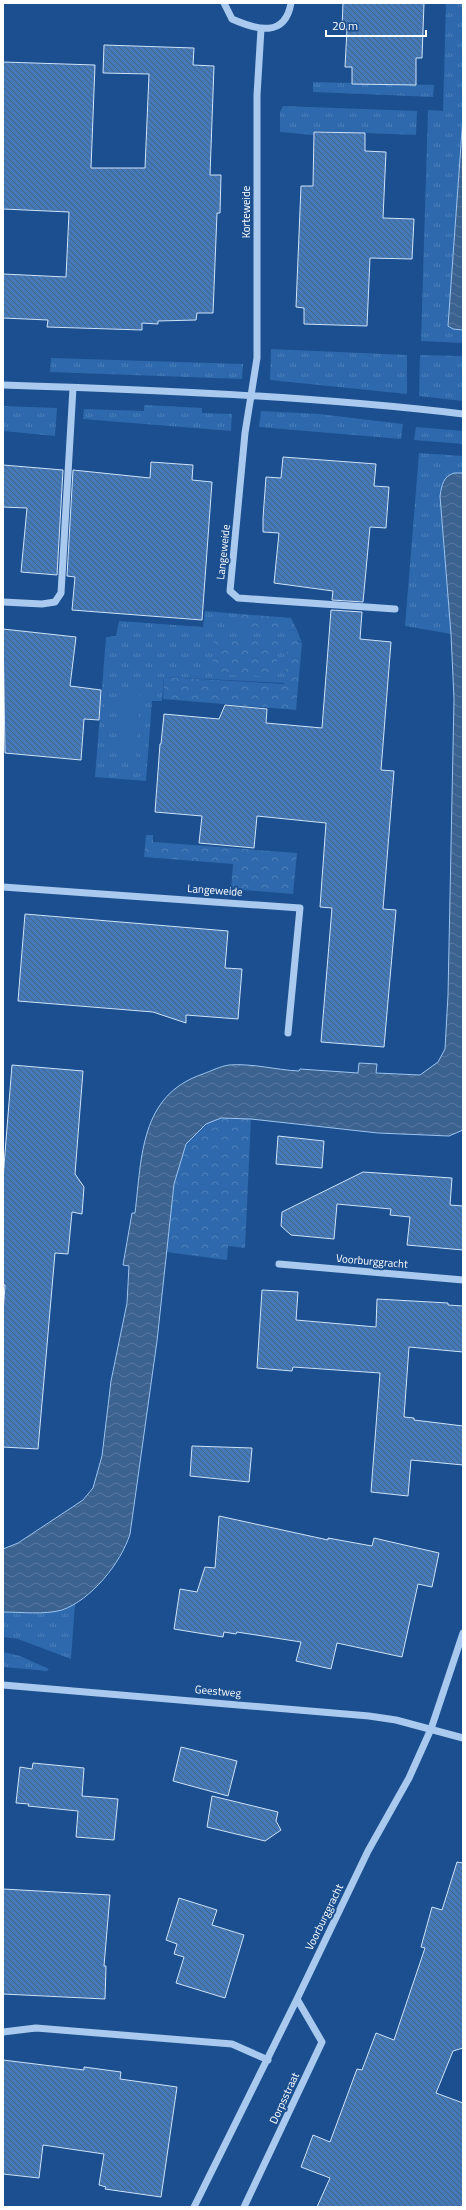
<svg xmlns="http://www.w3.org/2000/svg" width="466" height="2210" font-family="'Titillium Web',sans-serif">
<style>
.grass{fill:url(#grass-tufts)}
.forest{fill:url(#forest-crowns)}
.garden{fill:#2e69ad}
.water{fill:url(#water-waves);stroke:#9cc4f0}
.building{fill:url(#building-back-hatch);stroke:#cfe3fa}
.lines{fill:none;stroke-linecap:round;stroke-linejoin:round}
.minor{stroke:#a9c9ee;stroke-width:7}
.labels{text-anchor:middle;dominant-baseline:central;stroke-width:4;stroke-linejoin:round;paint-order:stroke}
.street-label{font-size:11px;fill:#fff;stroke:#1b4f8f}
</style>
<defs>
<pattern id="grass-tufts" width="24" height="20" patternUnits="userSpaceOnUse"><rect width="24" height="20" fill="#2e69ad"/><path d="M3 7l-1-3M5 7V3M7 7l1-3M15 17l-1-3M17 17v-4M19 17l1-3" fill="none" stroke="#4d80b9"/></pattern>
<pattern id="forest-crowns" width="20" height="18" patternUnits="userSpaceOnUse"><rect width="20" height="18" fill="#2e69ad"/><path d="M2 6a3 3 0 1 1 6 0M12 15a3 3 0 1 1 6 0" fill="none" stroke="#4d80b9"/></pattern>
<pattern id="water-waves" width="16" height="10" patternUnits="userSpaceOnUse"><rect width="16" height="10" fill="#3c6290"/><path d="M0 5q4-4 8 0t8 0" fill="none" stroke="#597aa1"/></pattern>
<pattern id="building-back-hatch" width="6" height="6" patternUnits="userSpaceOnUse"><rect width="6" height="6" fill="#4478b7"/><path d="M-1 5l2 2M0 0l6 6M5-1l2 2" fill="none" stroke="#486282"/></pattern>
</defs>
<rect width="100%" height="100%" fill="#1b4f8f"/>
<path class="grass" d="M446,3H463V117L448,326L453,329L463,330V343L421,341L428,110L443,111Z
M313,82L434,85L433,97L313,92Z
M283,106L417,111L416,135L314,131L313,135L280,132V112Z
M271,349L407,355V394L270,380Z
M420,355L463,356V401L419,396Z
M51,358L243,364L242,379L50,372Z
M144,405L202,408V413L232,414L231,431L83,419L84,409L144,411Z
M3,406L57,408L55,436L3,431Z
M261,411L319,414L403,424L401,439L259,427Z
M416,427L463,431V444L414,440Z
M419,453L463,456V473H454L440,496L451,634L405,626Z
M205,611L241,614L238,616L286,631L297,630L302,643L298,640L285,683L164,677L162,701H152L146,781L95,777L106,637L116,636L119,621L203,627Z
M75,1603L71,1659L18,1639L3,1637V1612L61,1610Z
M3,1652L20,1656L49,1669L47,1671L3,1667Z"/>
<path class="forest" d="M241,614L291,618L297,630L286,631L243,628L238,626V615Z
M214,638L278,641L276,677L212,674Z
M295,640L302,643L296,710L163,699L164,677L284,684L288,645Z
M146,835H153V842L297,853L293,894L231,889L233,864L144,857Z
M221,1118L251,1119L245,1248L228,1246L227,1260L166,1252L174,1184L186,1144L206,1124Z"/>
<path class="garden" d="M123,689L140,690L136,757L118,756Z"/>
<path class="water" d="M463,117V330L453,329L448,326Z
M454,473H463V1130L449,1136L378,1133L251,1119L221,1118L206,1124L186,1144L174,1184L157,1341L130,1534C121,1563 91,1600 62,1610C44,1615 21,1612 3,1612V1549L18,1543L83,1500L93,1488L102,1456L111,1381L127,1303L129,1266L123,1265L132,1213H135C142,1156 140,1095 203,1074C211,1071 221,1066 229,1065C252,1063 276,1070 299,1071L300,1069L358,1073L359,1063L377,1064L376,1073L420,1075L438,1062L445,1049L448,995L454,699L451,634L440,496C442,484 443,477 454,473Z"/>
<path class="building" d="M343,3H424L422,58H416V85L352,84V67H345L347,29H342Z
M104,45L194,48L193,65L214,66L210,175H221L220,213H217L213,313H197L196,320L158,321V324L142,323V330L47,327L48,320L3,318V274L66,277L69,212L3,209V62L95,65L91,168H145L149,74L103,73Z
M314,132L365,133V151L386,152L383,218L414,219L412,259L370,258L367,326L304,324V308L296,307L301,186H313Z
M283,457L376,464L374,486L389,487L386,528L370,527L363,602L332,600L333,591L274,583L279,533L263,532V518L266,477L281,478Z
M151,462L193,465L192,480L212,482L202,620L72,610L75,577L67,576L73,470L150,478Z
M3,465L63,470L57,575L21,572L27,508L3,507Z
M331,610L362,612L360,639L391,642L381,770L394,771L383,909L396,910L384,1047L321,1042L332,908L320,907L326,823L257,816L254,848L199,843L202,816L155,812L160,744H161L164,714L219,719L225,705L267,709L266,723L322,728Z
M3,629L76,637L70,686L101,690L99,720L84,719L81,760L5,753Z
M25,914L228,931L225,968L242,969L238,1019L186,1015V1023L153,1012L18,1001Z
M12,1065L83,1071L75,1174L84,1187L82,1214L72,1212L68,1254L55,1253L38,1449L3,1447V1313L5,1285H3V1178Z
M278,1136L324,1141L322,1168L276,1164Z
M363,1172L452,1178L450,1205L463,1206V1250L407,1245L410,1217L390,1215L391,1209L337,1204L334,1239L291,1235L281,1226L282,1212Z
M262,1290L298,1292L296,1320L376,1327L377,1299L448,1303V1305L463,1306V1352L409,1347L404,1417L414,1418V1420L463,1426V1465L411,1460L408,1496L371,1492L380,1373L293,1367L292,1371L257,1368Z
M192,1446L252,1448L249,1482L190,1476Z
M219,1516L328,1540V1538L372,1546L374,1538L439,1553L432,1587L418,1584L402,1657L337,1643L331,1669L296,1661L301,1642L237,1632L236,1634L224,1632L223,1637L174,1629L180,1589L197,1592L205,1567L215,1568Z
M181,1747L237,1761L228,1796L173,1781Z
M33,1763L84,1768L82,1796L118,1799L114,1840L76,1837L78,1811L28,1806L29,1804L16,1803L20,1767L32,1769Z
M212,1796L278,1812L276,1821L281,1830L265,1841L207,1827Z
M457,1862L463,1863V2048L453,2051L436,2093L463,2103V2207H317L330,2178L301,2167L313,2135L330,2142L357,2069L362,2070L376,2033L394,2040L425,1948L421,1947L432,1907L442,1910Z
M3,1889L110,1895L104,1966H106L105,1999L3,1994Z
M179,1898L217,1910L212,1925L244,1935L225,1998L176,1983L184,1957L174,1954L177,1944L166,1940Z
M3,2060L84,2070V2067L121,2072L120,2079L177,2087L161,2197L105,2189L106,2187L99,2185L104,2154L43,2145L39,2178L3,2174Z"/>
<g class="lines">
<path class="minor" d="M224,3L232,19C257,30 285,38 291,3
M261,29L257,95V358L245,433L230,591L238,598L395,609
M3,385C156,390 311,396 463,414
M3,602L42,604L55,602L61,593L73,388
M3,887L300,908L288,1033
M279,1264L463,1280
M3,1685L369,1716L396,1720L463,1738
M3,2032L36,2028L232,2044L268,2060
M194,2207L297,1999L368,1851L409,1778L431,1729L463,1633
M244,2207L322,2042L297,1999"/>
</g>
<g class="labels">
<g class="street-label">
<text transform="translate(246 212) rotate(-90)">Korteweide</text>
<text transform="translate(223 552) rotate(-84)">Langeweide</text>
<text transform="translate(215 890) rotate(4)">Langeweide</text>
<text transform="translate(372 1261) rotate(5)">Voorburggracht</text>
<text transform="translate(218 1691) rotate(5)">Geestweg</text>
<text transform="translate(324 1917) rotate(-64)">Voorburggracht</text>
<text transform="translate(284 2098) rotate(-65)">Dorpsstraat</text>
</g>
</g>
<rect width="466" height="2210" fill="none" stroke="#ffffff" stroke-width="8"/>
<path d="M326 30v6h100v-6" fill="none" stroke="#ffffff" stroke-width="2"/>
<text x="332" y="30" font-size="12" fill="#ffffff" stroke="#1b4f8f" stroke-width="3" paint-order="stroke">20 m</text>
</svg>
